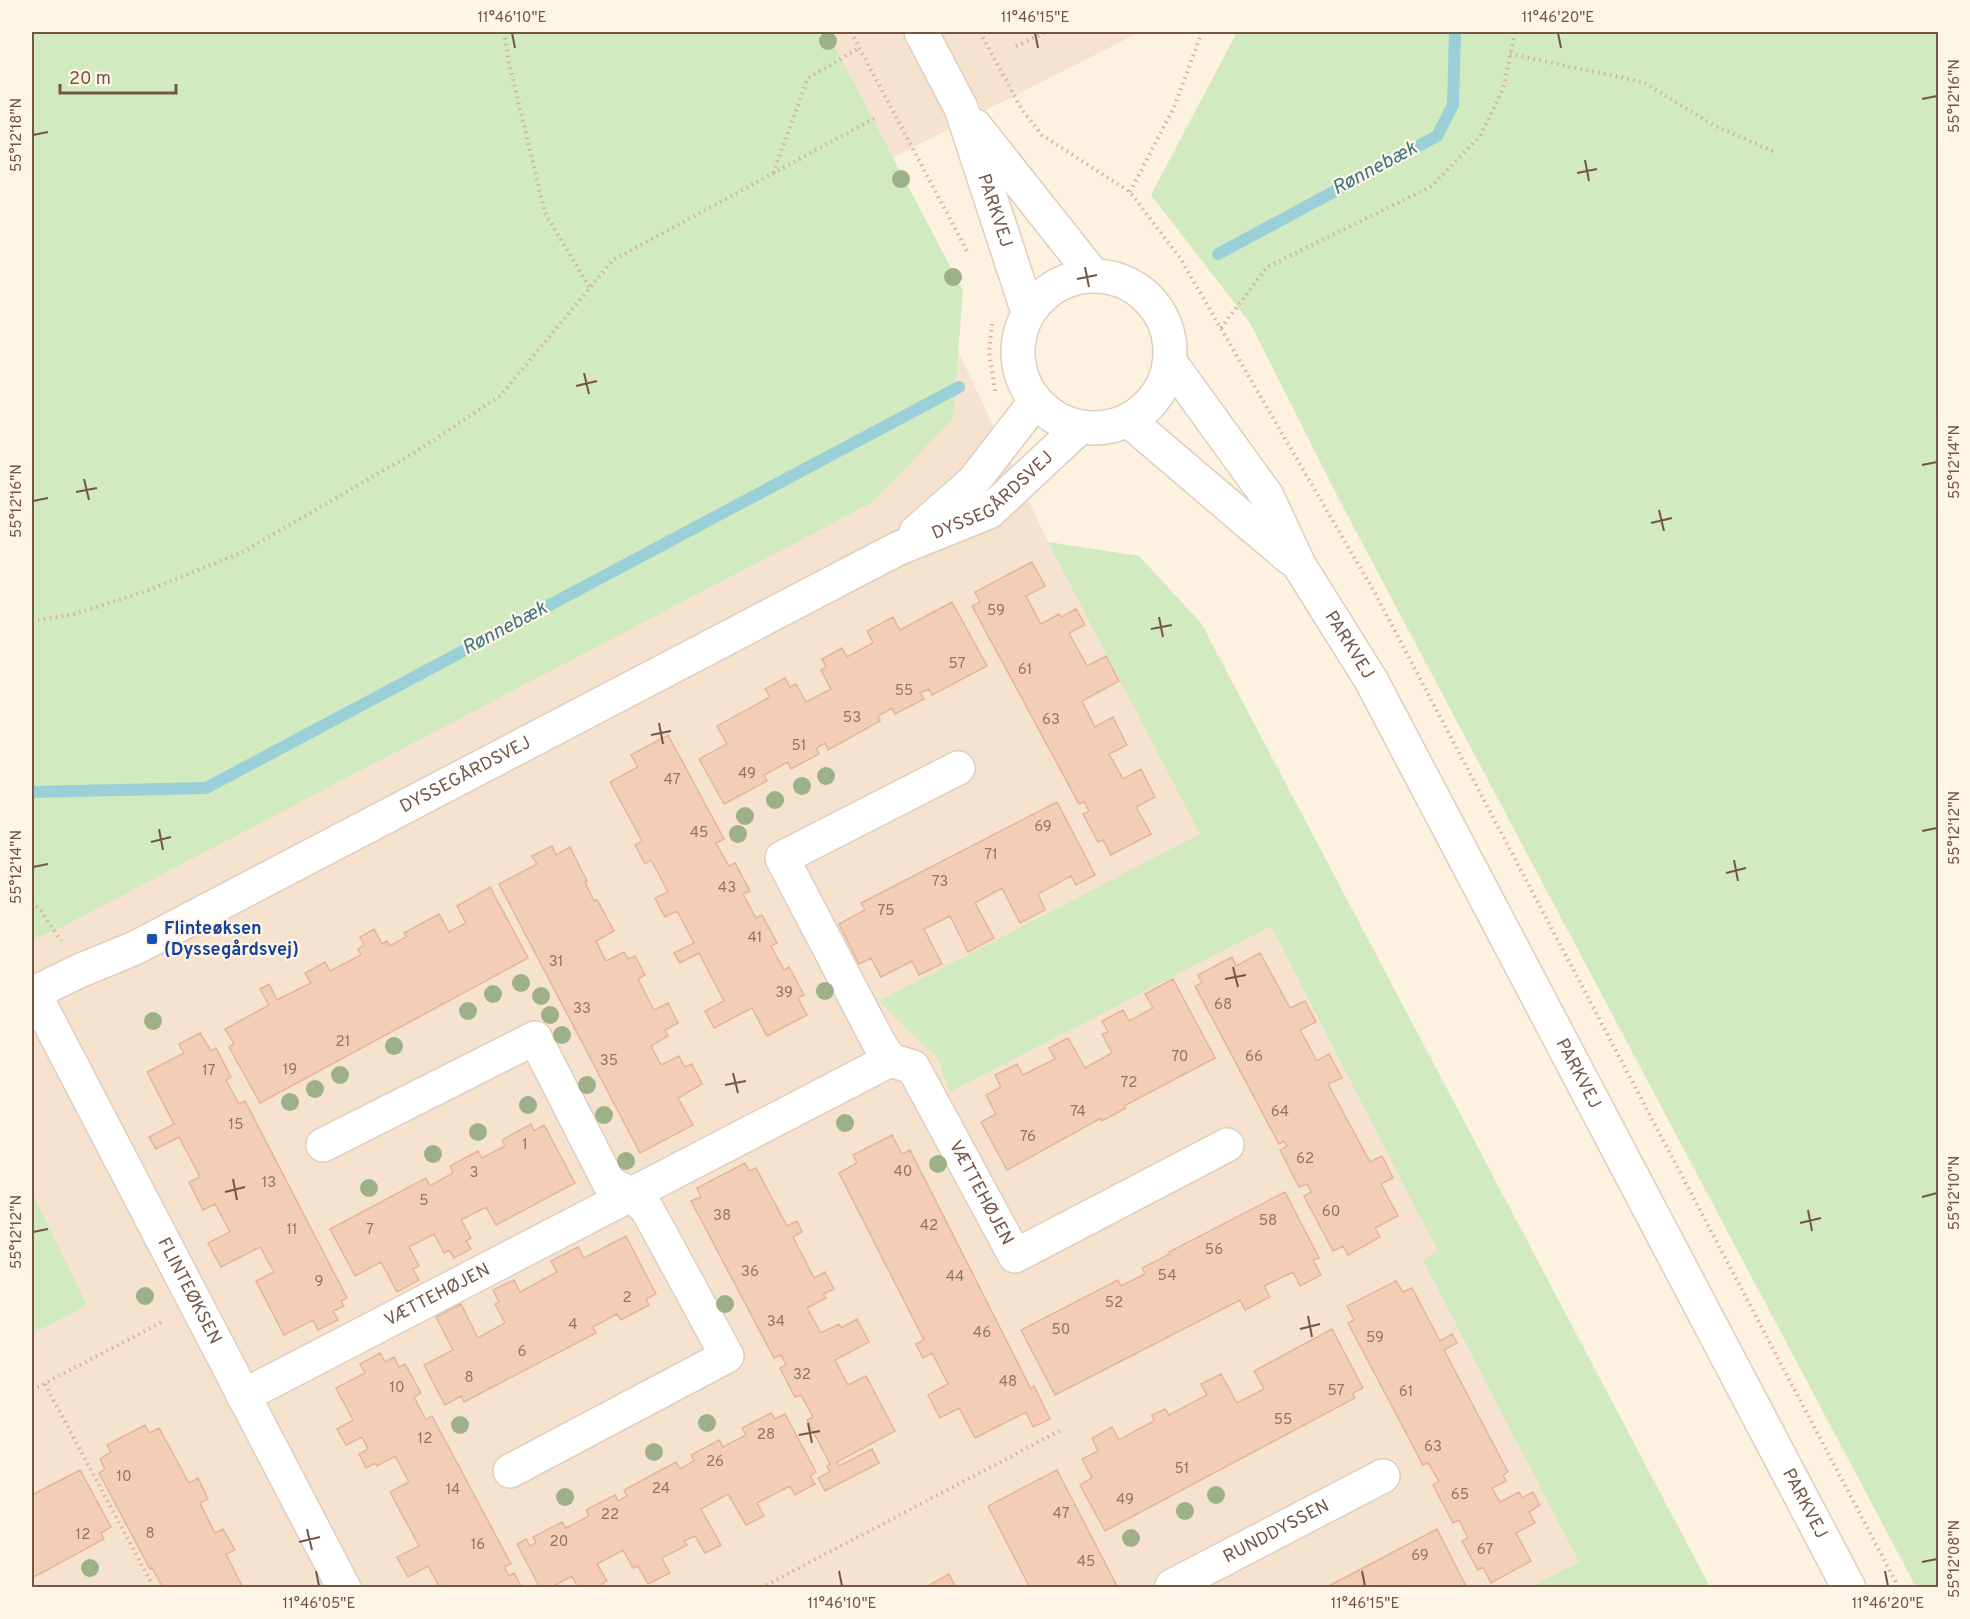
<svg xmlns="http://www.w3.org/2000/svg" width="1970" height="1619" font-family="Overpass,sans-serif">
<style>
.residential{fill:#f5e3cf}
.green{fill:#d1eabf}
.lines{fill:none;stroke-linecap:round;stroke-linejoin:round}
.stream{stroke:#9bd0d9;stroke-width:12}
.building{fill:#f3ceb7;stroke:#e6b497;stroke-width:1.5}
.minor-casing{stroke:#e1cdbc;stroke-width:36}
.tertiary-casing{stroke:#e1cdbc;stroke-width:36}
.path{stroke:#d8b19b;stroke-width:4;stroke-dasharray:1.5 4.5;stroke-linecap:butt}
.minor{stroke:#fff;stroke-width:33}
.tertiary{stroke:#fff;stroke-width:33}
.tree{fill:#9eb087}
.ticks{fill:none;stroke:#745647;stroke-width:2}
.transit-dot{fill:#1a4fb4;stroke:#fff5e7;stroke-width:2}
.labels{text-anchor:middle;dominant-baseline:central;stroke-width:4.5;stroke-linejoin:round;paint-order:stroke}
.number-label{font-size:15px;fill:#947463}
.street-label{font-size:18px;fill:#745647;stroke:#fff5e7}
.transit-label{font-size:18px;font-weight:bold;fill:#164399;stroke:#fff5e7;text-anchor:start}
.water-label{font-size:20px;font-style:italic;fill:#3d7782;stroke:#fff5e7}
.neatline{fill:none;stroke:#745647;stroke-width:2}
.ticks-label{font-size:15px;text-anchor:middle;fill:#745647}
</style>
<rect width="100%" height="100%" fill="#fdf1e0"/>
<path class="residential" d="M32,32H1140L872,168L1048,542L1126,588L1658,1587L32,1588Z"/>
<path class="green" d="M32,32H827L963,291L953,418L873,502L54,931L32,939Z
M1240,32H1938V1587H1916L1341,503L1250,323L1151,195L1236,34Z
M1048,542L1139,556L1201,623L1710,1587H1531L1579,1562L1423,1260L1438,1251L1271,926L950,1092L937,1057L910,1032L879,1001L1200,834Z
M32,1192L87,1305L32,1334Z"/>
<g class="lines">
<path class="stream" d="M1218,254L1437,136L1453,105L1455,32
M32,792L206,788L959,387"/>
</g>
<path class="building" d="M1032,562L1045,586L1026,596L1041,624L1059,614L1061,617L1076,609L1085,625L1069,633L1087,666L1106,656L1119,681L1082,701L1095,727L1113,717L1127,745L1109,754L1123,779L1141,769L1155,797L1136,807L1151,834L1111,855L1103,840L1098,842L1083,814L1089,811L1084,802L1079,804L972,606L980,602L975,592Z
M952,602L987,666L932,695L929,689L920,693L924,699L895,714L892,708L878,716L880,721L828,750L825,743L816,748L819,754L791,769L788,762L764,775L767,781L724,804L699,759L727,744L717,726L770,697L765,689L785,678L790,687L796,684L806,702L831,689L821,670L826,667L822,659L842,648L847,657L873,643L867,631L893,617L900,630Z
M668,735L724,839L716,843L729,866L735,863L750,891L743,894L756,918L762,915L777,943L771,946L784,970L789,967L804,995L798,998L807,1015L767,1036L752,1008L714,1028L705,1011L724,1001L699,953L680,963L674,953L694,943L677,911L665,917L655,898L668,892L651,860L645,864L635,845L642,841L610,782L638,767L631,755Z
M1057,802L1095,875L1076,885L1071,876L1038,894L1045,910L1020,923L1002,888L975,903L994,938L968,952L950,916L924,929L942,964L919,975L912,961L881,977L871,958L859,964L839,924L865,910L861,903Z
M552,846L556,855L570,847L587,881L585,882L594,901L597,900L614,931L596,941L606,961L624,952L628,959L635,956L645,975L638,979L654,1010L668,1003L678,1023L665,1030L668,1036L651,1046L661,1065L679,1056L685,1067L692,1064L702,1084L678,1098L693,1125L640,1153L499,884L537,864L532,856Z
M490,887L528,958L260,1103L229,1047L234,1044L225,1029L269,1005L260,989L269,984L277,1000L311,983L305,973L325,962L330,971L361,955L358,949L364,945L360,937L374,929L382,944L387,941L390,946L406,937L404,933L439,914L449,932L466,923L457,906Z
M1260,953L1290,1008L1305,1001L1316,1022L1300,1030L1317,1061L1329,1054L1342,1078L1328,1084L1370,1162L1382,1156L1393,1178L1381,1184L1398,1216L1375,1228L1380,1237L1348,1255L1343,1246L1333,1251L1304,1196L1311,1192L1307,1184L1299,1187L1280,1150L1287,1146L1284,1141L1279,1144L1195,986L1202,983L1198,975L1232,957L1236,966Z
M1173,979L1215,1058L1124,1106L1126,1108L1102,1121L1101,1118L1007,1170L981,1122L996,1114L986,1095L1001,1087L995,1075L1017,1064L1023,1075L1055,1059L1049,1048L1068,1038L1085,1068L1112,1053L1102,1034L1108,1032L1102,1021L1123,1010L1129,1021L1153,1008L1145,994Z
M200,1033L211,1051L216,1048L231,1077L226,1080L239,1104L245,1101L347,1298L341,1301L344,1306L333,1311L338,1320L318,1330L313,1320L284,1335L256,1281L274,1272L260,1247L221,1267L208,1243L230,1232L215,1204L203,1210L189,1182L200,1177L179,1137L156,1149L149,1137L174,1124L147,1072L184,1053L179,1044Z
M531,1124L534,1131L544,1125L575,1183L496,1225L486,1207L461,1220L471,1238L466,1241L471,1249L454,1258L449,1250L444,1253L434,1234L409,1247L419,1266L413,1269L419,1280L397,1292L381,1262L355,1276L330,1229L426,1178L430,1186L453,1173L450,1166L478,1151L482,1158L505,1146L502,1140Z
M892,1135L902,1154L910,1150L1031,1389L1034,1386L1050,1419L1033,1427L1026,1412L975,1438L959,1408L940,1418L928,1395L948,1384L932,1353L923,1358L916,1344L924,1340L839,1173L857,1163L853,1155Z
M745,1163L749,1171L756,1168L787,1226L797,1221L802,1232L793,1237L814,1278L825,1272L834,1289L823,1294L826,1298L807,1308L821,1333L839,1324L841,1328L857,1319L869,1342L835,1360L848,1385L866,1376L895,1431L837,1462L839,1466L872,1449L879,1463L825,1491L818,1478L830,1472L827,1466L830,1464L807,1420L813,1417L801,1395L795,1397L780,1368L786,1365L781,1355L774,1358L691,1201L701,1197L697,1188Z
M1285,1192L1319,1258L1313,1260L1321,1275L1300,1286L1293,1272L1264,1286L1270,1297L1245,1310L1240,1300L1055,1395L1021,1330L1118,1280L1121,1286L1145,1274L1142,1268L1170,1254L1169,1252Z
M626,1236L656,1294L646,1299L649,1305L621,1320L617,1314L593,1327L596,1333L464,1402L461,1396L445,1405L424,1365L453,1350L436,1317L461,1304L478,1338L505,1323L495,1304L499,1302L493,1290L514,1280L520,1292L557,1272L551,1261L578,1247L584,1258Z
M1396,1281L1403,1292L1412,1288L1440,1341L1452,1334L1457,1343L1444,1350L1508,1472L1503,1475L1506,1481L1492,1488L1500,1502L1519,1492L1522,1498L1533,1492L1540,1505L1529,1512L1535,1523L1516,1533L1531,1561L1491,1583L1483,1567L1478,1570L1462,1541L1468,1538L1459,1520L1453,1523L1433,1485L1439,1481L1428,1463L1423,1465L1348,1323L1354,1320L1347,1306Z
M1332,1329L1363,1388L1353,1393L1355,1398L1105,1531L1080,1485L1092,1478L1082,1459L1098,1451L1092,1438L1112,1427L1119,1440L1154,1421L1152,1415L1165,1409L1169,1415L1207,1395L1201,1384L1221,1374L1237,1403L1264,1389L1254,1371Z
M380,1353L385,1362L394,1357L399,1367L405,1364L421,1393L414,1397L426,1420L432,1416L511,1564L504,1567L509,1576L514,1573L522,1588H440L428,1566L408,1577L397,1557L419,1546L390,1492L409,1482L395,1456L377,1466L375,1463L366,1468L359,1454L368,1449L362,1437L346,1445L337,1429L353,1420L336,1388L365,1373L360,1364Z
M771,1413L775,1419L785,1414L816,1472L810,1476L815,1484L795,1495L790,1486L757,1503L764,1516L746,1525L728,1494L701,1509L721,1545L705,1553L695,1536L684,1541L687,1545L662,1558L670,1573L648,1584L638,1566L633,1568L623,1550L597,1564L607,1581L602,1584L604,1588H578L572,1576L550,1588H540L517,1544L526,1539L530,1546L536,1543L533,1537L562,1522L566,1528L589,1516L586,1510L615,1495L618,1501L627,1496L624,1490L676,1462L680,1469L694,1461L691,1455L719,1440L723,1447L746,1435L742,1428Z
M145,1425L149,1433L159,1428L189,1483L198,1478L208,1499L200,1503L215,1533L223,1529L235,1550L226,1554L243,1588H163L152,1568L150,1569L99,1473L105,1469L100,1459L111,1452L107,1445Z
M80,1470L111,1527L101,1533L104,1539L32,1578V1495Z
M1057,1470L1118,1588H1030L988,1506Z
M1437,1529L1467,1588H1325Z
M949,1574L956,1588H924Z"/>
<g class="lines">
<defs>
<g id="minor">
<path id="s1" d="M958,768L782,858L880,1045L890,1060L913,1067L1015,1256L1227,1145"/>
<path id="s2" d="M34,993L344,1588"/>
<path d="M323,1145L535,1038L609,1183L631,1194L647,1209L727,1356L510,1471"/>
<path id="s3" d="M243,1396L890,1060"/>
<path id="s4" d="M1173,1588L1172,1586L1383,1476"/>
</g>
<g id="tertiary">
<path id="s5" d="M921,32L961,108L1028,312"/>
<path d="M975,126L1093,275"/>
<circle cx="1094" cy="352" r="76"/>
<path id="s6" d="M1170,362L1267,496L1299,565L1371,680L1849,1588"/>
<path d="M1128,420L1290,558"/>
<path d="M916,532L973,482L1035,402"/>
<path id="s7" d="M32,994L79,971L135,948L897,549L989,512L1080,427"/>
</g>
</defs>
<use href="#minor" class="minor-casing"/>
<use href="#tertiary" class="tertiary-casing"/>
<path class="path" d="M504,32L509,63L545,213L590,288
M851,32L967,251
M980,32L1022,110L1042,135L1130,192L1180,258L1376,595L1899,1588
M1016,46L1046,32
M1510,54L1643,82L1715,126L1775,152
M773,173L808,78L859,48
M1130,192L1174,107L1202,32
M992,324L989,352L995,391
M1221,328L1267,267L1432,186L1480,136L1503,89L1515,32
M32,621L75,614L149,590L243,552L417,451L500,396L613,260L875,118
M32,808V854
M32,902L41,911L61,941
M45,1384L154,1588
M32,1390L164,1321
M761,1588L1063,1429"/>
<use href="#minor" class="minor"/>
<use href="#tertiary" class="tertiary"/>
</g>
<g class="tree">
<circle cx="828" cy="41" r="9"/>
<circle cx="901" cy="179" r="9"/>
<circle cx="953" cy="277" r="9"/>
<circle cx="826" cy="776" r="9"/>
<circle cx="802" cy="786" r="9"/>
<circle cx="775" cy="800" r="9"/>
<circle cx="745" cy="816" r="9"/>
<circle cx="738" cy="834" r="9"/>
<circle cx="521" cy="983" r="9"/>
<circle cx="825" cy="991" r="9"/>
<circle cx="493" cy="994" r="9"/>
<circle cx="541" cy="996" r="9"/>
<circle cx="468" cy="1011" r="9"/>
<circle cx="550" cy="1015" r="9"/>
<circle cx="153" cy="1021" r="9"/>
<circle cx="562" cy="1035" r="9"/>
<circle cx="394" cy="1046" r="9"/>
<circle cx="340" cy="1075" r="9"/>
<circle cx="587" cy="1085" r="9"/>
<circle cx="315" cy="1089" r="9"/>
<circle cx="290" cy="1102" r="9"/>
<circle cx="528" cy="1105" r="9"/>
<circle cx="604" cy="1115" r="9"/>
<circle cx="845" cy="1123" r="9"/>
<circle cx="478" cy="1132" r="9"/>
<circle cx="433" cy="1154" r="9"/>
<circle cx="626" cy="1161" r="9"/>
<circle cx="938" cy="1164" r="9"/>
<circle cx="369" cy="1188" r="9"/>
<circle cx="145" cy="1296" r="9"/>
<circle cx="725" cy="1304" r="9"/>
<circle cx="707" cy="1423" r="9"/>
<circle cx="460" cy="1425" r="9"/>
<circle cx="654" cy="1452" r="9"/>
<circle cx="1216" cy="1495" r="9"/>
<circle cx="565" cy="1497" r="9"/>
<circle cx="1185" cy="1511" r="9"/>
<circle cx="1131" cy="1538" r="9"/>
<circle cx="90" cy="1568" r="9"/>
</g>
<path class="ticks" d="M512,33L515,48M1035,33L1038,48M1558,33L1561,48M1922,99L1937,96M33,135L48,132M1585,160L1589,181M1577,173L1597,169M1085,267L1089,287M1077,279L1097,275M584,373L589,394M576,386L597,381M1922,465L1937,462M84,479L89,500M76,492L97,488M33,501L48,498M1659,510L1664,531M1651,523L1672,518M1159,617L1163,637M1151,629L1172,625M659,723L663,744M651,735L671,731M159,829L163,850M1922,831L1937,828M151,842L171,837M1734,860L1738,881M33,867L48,864M1726,873L1746,868M1233,967L1238,987M1225,979L1246,975M733,1073L738,1093M725,1085L746,1081M233,1179L237,1200M225,1192L245,1187M1922,1197L1937,1193M1808,1210L1812,1231M1800,1223L1821,1218M33,1232L48,1229M1308,1316L1312,1337M1300,1329L1320,1324M808,1423L812,1443M799,1435L820,1431M307,1529L312,1550M299,1542L320,1537M1922,1562L1937,1559M316,1571L319,1586M839,1571L842,1586M1362,1571L1365,1586M1885,1571L1888,1586"/>
<rect class="transit-dot" x="146" y="933" width="12" height="12" rx="3"/>
<g class="labels">
<g class="number-label">
<text x="996" y="611">59</text>
<text x="957" y="664">57</text>
<text x="1025" y="670">61</text>
<text x="904" y="691">55</text>
<text x="852" y="718">53</text>
<text x="1051" y="720">63</text>
<text x="799" y="746">51</text>
<text x="747" y="774">49</text>
<text x="672" y="780">47</text>
<text x="1043" y="827">69</text>
<text x="699" y="833">45</text>
<text x="991" y="855">71</text>
<text x="940" y="882">73</text>
<text x="727" y="888">43</text>
<text x="886" y="911">75</text>
<text x="755" y="938">41</text>
<text x="556" y="962">31</text>
<text x="784" y="993">39</text>
<text x="1223" y="1005">68</text>
<text x="582" y="1009">33</text>
<text x="343" y="1042">21</text>
<text x="1180" y="1057">70</text>
<text x="1254" y="1057">66</text>
<text x="609" y="1061">35</text>
<text x="290" y="1070">19</text>
<text x="209" y="1071">17</text>
<text x="1129" y="1083">72</text>
<text x="1078" y="1112">74</text>
<text x="1280" y="1112">64</text>
<text x="236" y="1125">15</text>
<text x="1028" y="1137">76</text>
<text x="525" y="1145">1</text>
<text x="1305" y="1159">62</text>
<text x="903" y="1172">40</text>
<text x="474" y="1173">3</text>
<text x="269" y="1183">13</text>
<text x="424" y="1201">5</text>
<text x="1331" y="1212">60</text>
<text x="722" y="1216">38</text>
<text x="1268" y="1221">58</text>
<text x="929" y="1226">42</text>
<text x="292" y="1230">11</text>
<text x="370" y="1230">7</text>
<text x="1214" y="1250">56</text>
<text x="750" y="1272">36</text>
<text x="1167" y="1276">54</text>
<text x="955" y="1277">44</text>
<text x="319" y="1282">9</text>
<text x="627" y="1298">2</text>
<text x="1114" y="1303">52</text>
<text x="776" y="1322">34</text>
<text x="573" y="1325">4</text>
<text x="1061" y="1330">50</text>
<text x="982" y="1333">46</text>
<text x="1375" y="1338">59</text>
<text x="522" y="1352">6</text>
<text x="802" y="1375">32</text>
<text x="469" y="1378">8</text>
<text x="1008" y="1382">48</text>
<text x="397" y="1388">10</text>
<text x="1336" y="1391">57</text>
<text x="1406" y="1392">61</text>
<text x="1283" y="1420">55</text>
<text x="766" y="1435">28</text>
<text x="425" y="1439">12</text>
<text x="1433" y="1447">63</text>
<text x="715" y="1462">26</text>
<text x="1182" y="1469">51</text>
<text x="124" y="1477">10</text>
<text x="661" y="1489">24</text>
<text x="453" y="1490">14</text>
<text x="1460" y="1495">65</text>
<text x="1125" y="1500">49</text>
<text x="1061" y="1514">47</text>
<text x="610" y="1515">22</text>
<text x="150" y="1534">8</text>
<text x="83" y="1535">12</text>
<text x="559" y="1542">20</text>
<text x="478" y="1545">16</text>
<text x="1485" y="1550">67</text>
<text x="1420" y="1556">69</text>
<text x="1086" y="1562">45</text>
</g>
<g class="street-label">
<text stroke="none"><textPath href="#s5" startOffset="194">PARKVEJ</textPath></text>
<text stroke="none"><textPath href="#s7" startOffset="1084">DYSSEGÅRDSVEJ</textPath></text>
<text stroke="none"><textPath href="#s6" startOffset="336">PARKVEJ</textPath></text>
<text stroke="none"><textPath href="#s7" startOffset="486">DYSSEGÅRDSVEJ</textPath></text>
<text stroke="none"><textPath href="#s6" startOffset="822">PARKVEJ</textPath></text>
<text stroke="none"><textPath href="#s1" startOffset="594">VÆTTEHØJEN</textPath></text>
<text stroke="none"><textPath href="#s2" startOffset="336">FLINTEØKSEN</textPath></text>
<text stroke="none"><textPath href="#s3" startOffset="219">VÆTTEHØJEN</textPath></text>
<text stroke="none"><textPath href="#s6" startOffset="1308">PARKVEJ</textPath></text>
<text stroke="none"><textPath href="#s4" startOffset="120">RUNDDYSSEN</textPath></text>
</g>
<g class="transit-label">
<text x="164" y="929">Flinteøksen<tspan x="164" dy="21">(Dyssegårdsvej)</tspan></text>
</g>
<g class="water-label">
<text transform="translate(1375 169) rotate(-28)">Rønnebæk</text>
<text transform="translate(505 629) rotate(-28)">Rønnebæk</text>
</g>
</g>
<rect width="1970" height="1619" fill="none" stroke="#fff5e7" stroke-width="66"/>
<path d="M60 84v9h116v-9" fill="none" stroke="#745647" stroke-width="3"/>
<text x="69" y="84" font-size="18" fill="#745647" stroke="#fff5e7" stroke-width="4.5" paint-order="stroke">20 m</text>
<rect x="33" y="33" width="1904" height="1553" class="neatline"/>
<g class="ticks-label">
<text x="512" y="22">11°46'10"E</text>
<text x="1035" y="22">11°46'15"E</text>
<text x="1558" y="22">11°46'20"E</text>
<text transform="translate(1954 96) rotate(-90)" y="5">55°12'16"N</text>
<text transform="translate(16 135) rotate(-90)" y="5">55°12'18"N</text>
<text transform="translate(1954 462) rotate(-90)" y="5">55°12'14"N</text>
<text transform="translate(16 501) rotate(-90)" y="5">55°12'16"N</text>
<text transform="translate(1954 828) rotate(-90)" y="5">55°12'12"N</text>
<text transform="translate(16 867) rotate(-90)" y="5">55°12'14"N</text>
<text transform="translate(1954 1193) rotate(-90)" y="5">55°12'10"N</text>
<text transform="translate(16 1232) rotate(-90)" y="5">55°12'12"N</text>
<text transform="translate(1954 1559) rotate(-90)" y="5">55°12'08"N</text>
<text x="319" y="1608">11°46'05"E</text>
<text x="842" y="1608">11°46'10"E</text>
<text x="1365" y="1608">11°46'15"E</text>
<text x="1888" y="1608">11°46'20"E</text>
</g>
</svg>
